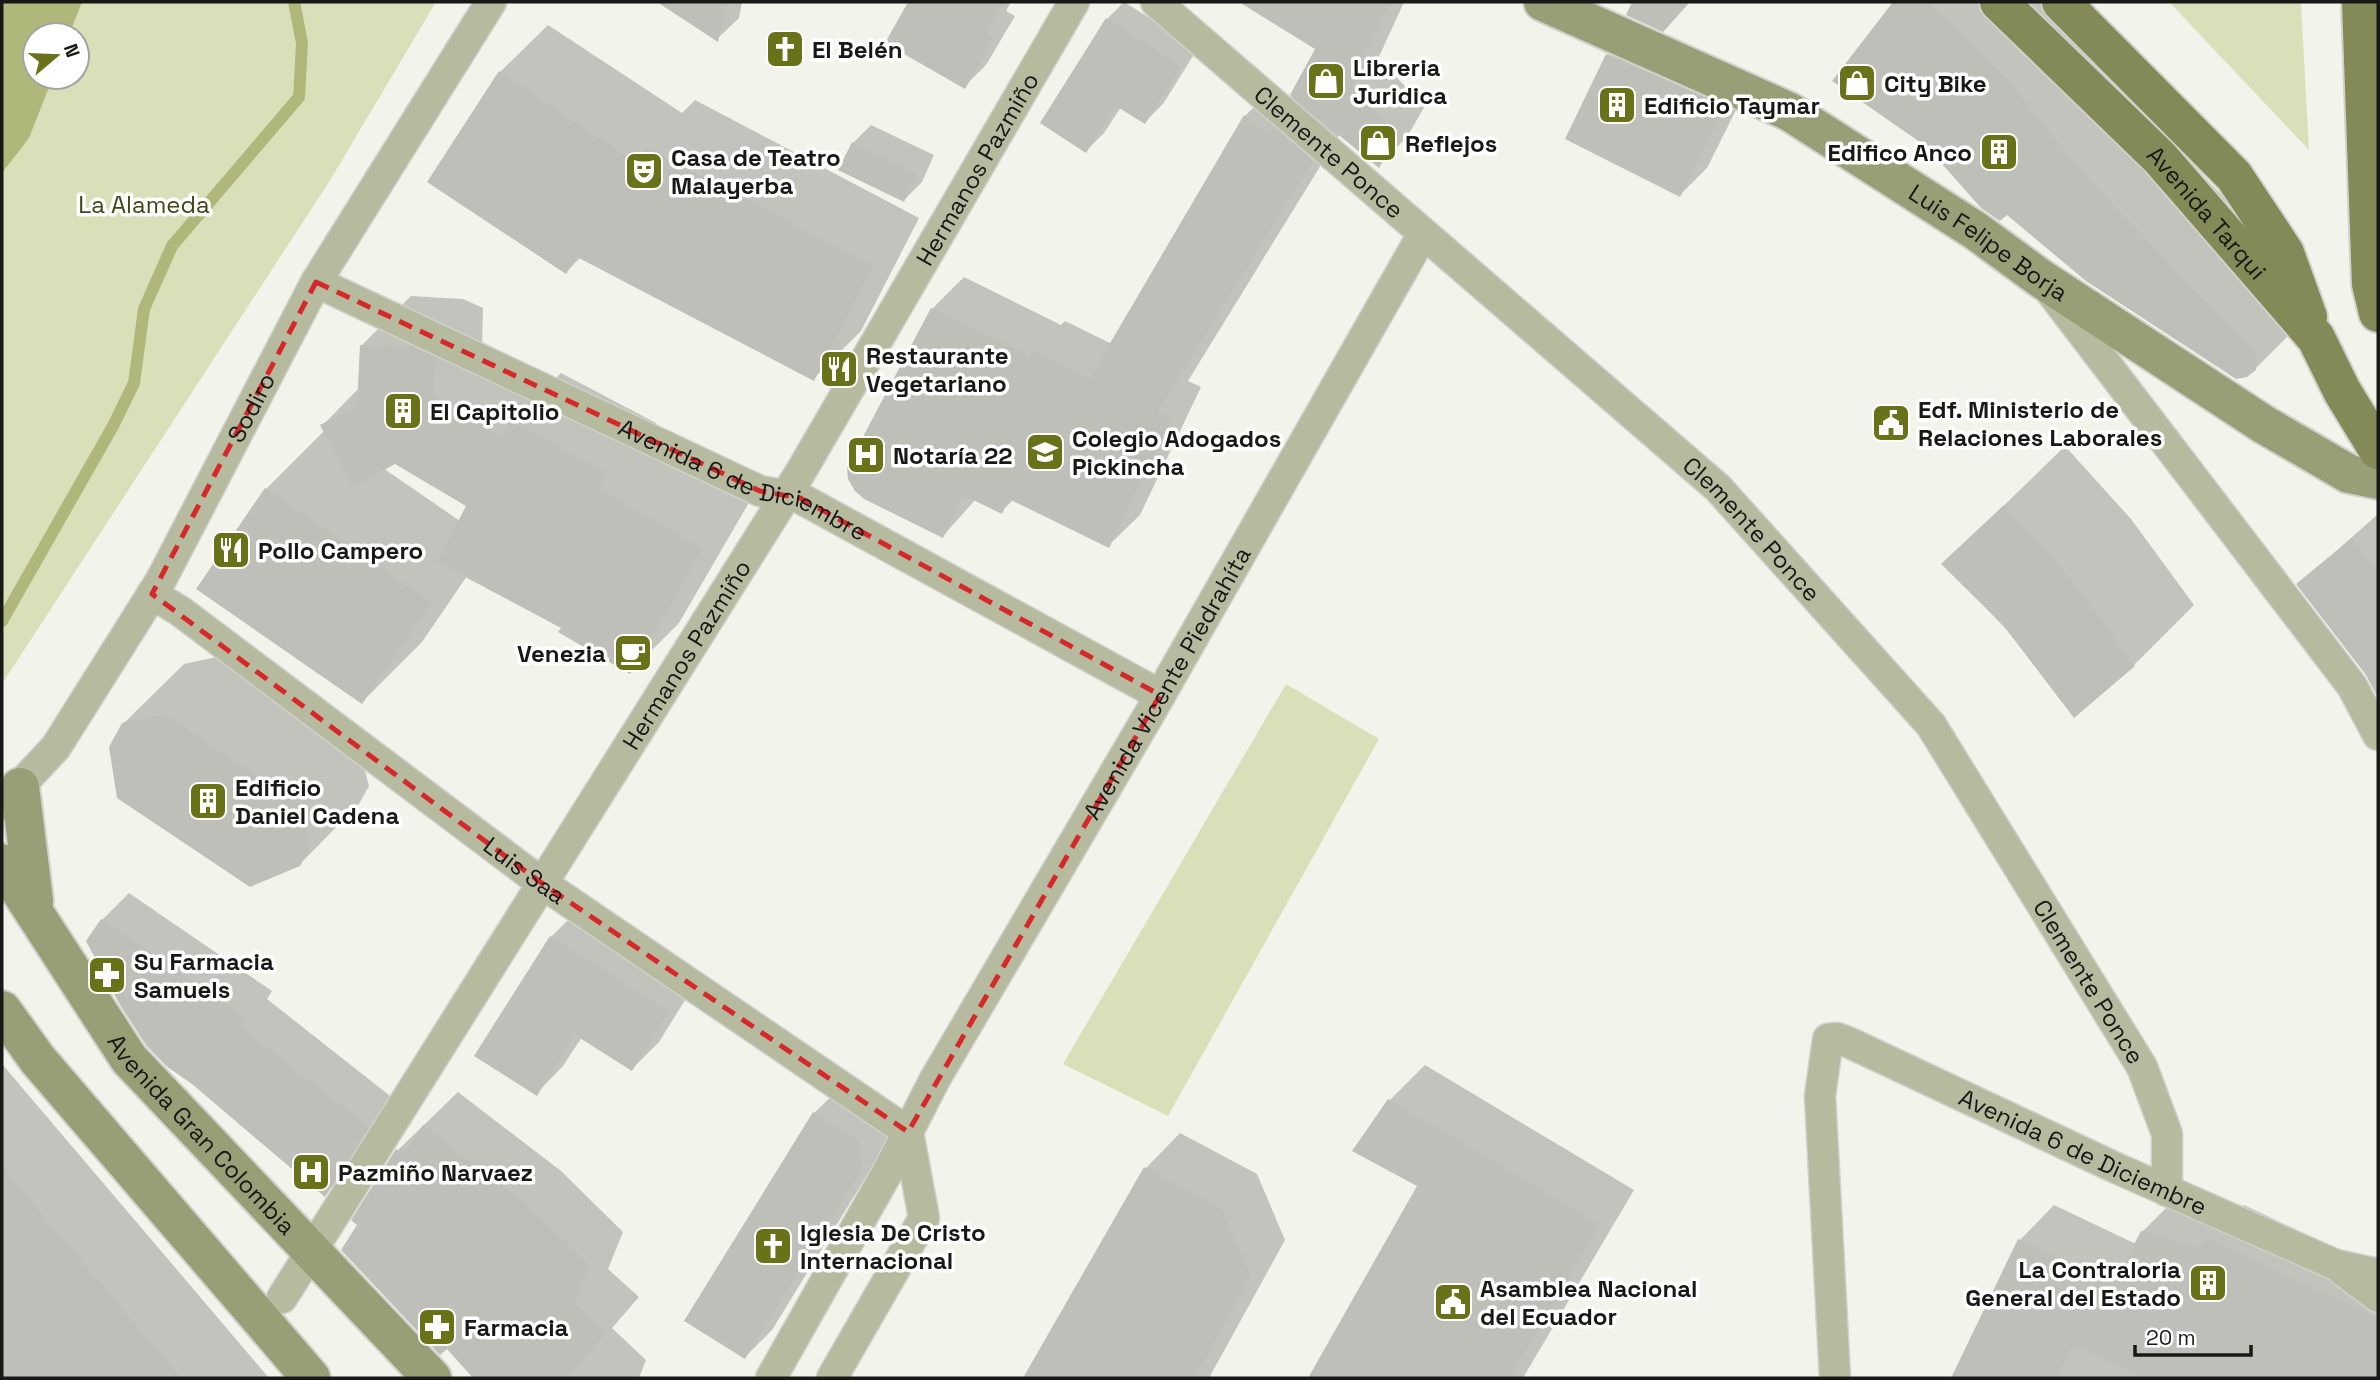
<svg xmlns="http://www.w3.org/2000/svg" width="2380" height="1380" font-family="'Space Grotesk',sans-serif">
<style>
.green{fill:#d9e0b9;fill-rule:evenodd}
.water{fill:#afb87a}
.shadow{fill:#0003;fill-rule:evenodd}
.lines{fill:none;stroke-linecap:round;stroke-linejoin:round}
.stream{stroke:#afb87a;stroke-width:12}
.building{fill:#bdbfb8}
.minor-casing{stroke:#cfd1ca;stroke-width:33}
.secondary-casing{stroke:#cfd1ca;stroke-width:42}
.primary-casing{stroke:#cfd1ca;stroke-width:42}
.minor{stroke:#b6ba9f;stroke-width:30}
.secondary{stroke:#989e75;stroke-width:38}
.primary{stroke:#838a57;stroke-width:38}
.marked{fill:none;stroke:#d62828;stroke-width:5;stroke-dasharray:14 9;stroke-linejoin:round}
.labels{text-anchor:middle;dominant-baseline:central;stroke-width:7;stroke-linejoin:round;paint-order:stroke}
.poi-label{font-size:24px;font-weight:bold;fill:#181816;stroke:#fff;text-anchor:start}
.street-label{font-size:24px;fill:#181816;stroke:#fff}
.park-label{font-size:24px;fill:#414617;stroke:#fff}
</style>
<rect width="100%" height="100%" fill="#f2f4ec"/>
<path class="green" d="M2,2H436L329,182L2,684ZM35,35H77V77H35Z
M2169,2H2301L2309,150Z
M1286,684L1379,739L1168,1116L1063,1064Z"/>
<path class="water" d="M2,2H82L69,35H35V77H53L29,138L2,173Z"/>
<path class="shadow" d="M661,2H742L739,18L717,39Z
M910,2H1011L1006,11L1015,16L986,65L965,86L887,42Z
M1124,2L1198,48L1163,104L1145,122L1121,107L1104,133L1086,151L1042,122L1107,19Z
M1244,2H1404L1378,59L1425,106L1407,137L1379,165L1340,134L1188,381L1201,387L1140,515L1108,546L1014,499L1002,511L976,499L943,536L849,468L932,309L964,277L1061,325L1065,321L1112,344L1245,116L1276,85L1291,97L1317,48Z
M1895,2H2050L2143,113L2316,294V308L2255,369L1834,80Z
M548,25L682,113L695,100L919,218L861,331L813,379L581,257L566,272L500,72Z
M1635,28L1751,80L1707,168L1680,195L1608,55Z
M871,125L934,155L922,182L904,200L853,143Z
M411,296L463,299L483,308L482,346L548,386L561,373L656,423L647,440L751,499L679,623L630,672L563,627L467,576L422,642L362,702L266,489L325,430L322,426L359,388L361,346ZM395,462L468,506L460,521L383,468Z
M2065,446L2131,519L2194,605L2134,665L2024,648L1944,564Z
M2378,514V695L2367,674L2299,584Z
M226,655L358,743L369,786L359,804L299,865L123,724L184,664Z
M129,893L272,991L267,999L394,1099L351,1168L324,1195L102,920Z
M578,910L695,984L659,1042L632,1069L582,1037L563,1066L537,1093L551,937Z
M2,1064L269,1378H2Z
M1425,1065L1634,1190L1523,1378H1310L1419,1186L1355,1151L1390,1100Z
M841,1087L886,1114L888,1141L772,1330L745,1357L814,1113Z
M458,1092L561,1171L623,1232L608,1269L639,1297L612,1328L646,1360L639,1378H476L447,1346L354,1220L398,1150Z
M1180,1133L1257,1174L1285,1240L1209,1378H1025L1146,1168Z
M2177,1197L2235,1213L2244,1205L2378,1268V1378H1953L2020,1240L2054,1205L2136,1244L2142,1232Z"/>
<g class="lines">
<path class="stream" d="M2,621L113,426L134,383L144,309L172,246L299,97L302,43L294,2"/>
</g>
<path class="building" d="M657,2H727L718,42Z
M908,2H1004L986,33L994,38L965,89L885,43Z
M1239,2H1392L1358,68L1361,70L1351,88L1398,135L1379,168L1290,95L1315,49Z
M1632,2H1690L1663,32L1626,15Z
M1893,2H1927L2004,75L2083,173L2257,355L2256,370L2247,377L2236,379L2086,281L2007,215L2000,221L1981,208L1927,147L1832,81Z
M1106,18L1181,67L1145,124L1116,106L1086,153L1040,123Z
M1606,54L1725,107L1680,197L1565,139Z
M499,71L638,164L646,147L873,266L814,381L577,257L566,274L427,182Z
M1244,115L1269,135L1274,127L1313,161L1158,412L1171,419L1109,548L1009,499L1002,514L963,495L943,538L864,499L855,491L848,479L847,467L931,308L1030,356L1032,351L1089,379Z
M852,142L917,174L904,202L838,170Z
M360,345L413,347L435,357L433,396L502,437L510,421L608,473L599,489L703,549L630,674L558,632L561,628L437,562L466,506L395,464L352,487L320,425L357,406Z
M265,488L432,603L362,704L196,589Z
M2004,505L2071,579L2135,666L2074,718L2003,625L1941,564Z
M2352,538L2378,574V698L2366,675L2296,584Z
M165,715L299,803L310,848L300,866L250,887L117,798L109,747L122,723Z
M101,919L247,1018L241,1027L369,1127L325,1197L192,1084L166,1066L146,1045L120,1005L86,941Z
M550,936L669,1012L632,1071L575,1035L537,1096L474,1056Z
M1388,1099L1600,1225L1510,1378H1308L1417,1186L1352,1151Z
M813,1112L859,1141L862,1170L745,1359L684,1321Z
M423,1125L527,1205L590,1266L575,1303L607,1332L566,1378H473L447,1349L440,1355L341,1250L357,1225L351,1220L396,1149L404,1154Z
M2,1167L181,1378H2Z
M1144,1167L1222,1209L1251,1276L1195,1378H1023Z
M2141,1231L2198,1247L2208,1238L2378,1319V1378H2146L2073,1345L2056,1378H1951L2018,1239L2114,1284Z"/>
<g class="lines">
<defs>
<g id="minor">
<path id="s1" d="M1156,2L1718,488L1931,725L2142,1067L2167,1134V1191"/>
<path id="s2" d="M316,282L760,491L800,498L1160,695"/>
<path d="M2051,292L2352,686L2378,735"/>
<path id="s3" d="M152,594L180,611L543,884L908,1132"/>
<path id="s4" d="M2,805L56,747L161,580L316,282L491,2"/>
<path d="M2342,1270L2378,1297"/>
<path id="s5" d="M282,1298L800,473L1074,2"/>
<path id="s6" d="M771,1378L887,1173L935,1079L1150,713L1423,234"/>
<path d="M832,1378L924,1218L908,1132"/>
<path id="s7" d="M1835,1378L1820,1096L1828,1039L1837,1038L1850,1043L2116,1168L2336,1265L2378,1274"/>
</g>
<g id="secondary">
<path id="s8" d="M1543,2L1790,112L1976,231L2040,278L2263,424L2349,474L2378,480"/>
<path d="M20,787L34,901"/>
<path id="s9" d="M2,863L129,1059L432,1378"/>
<path d="M2,1010L38,1060L311,1378"/>
</g>
<g id="primary">
<path id="s10" d="M1999,2L2160,158L2316,338L2342,391L2378,450"/>
<path d="M2061,2L2234,176L2285,253L2308,317"/>
<path d="M2361,2L2371,284L2378,313"/>
</g>
</defs>
<use href="#minor" class="minor-casing"/>
<use href="#secondary" class="secondary-casing"/>
<use href="#primary" class="primary-casing"/>
<use href="#minor" class="minor"/>
<use href="#secondary" class="secondary"/>
<use href="#primary" class="primary"/>
</g>
<path class="marked" d="M316,282L760,491L800,498L1160,695L908,1132L543,884L152,594Z"/>
<defs>
<symbol id="church-square" viewBox="-11 -11 22 22"><rect x="-9" y="-9" width="18" height="18" rx="4" fill="#697119" stroke="#fff"/><path d="M-1.2-6h2.4v3.5h3.3v2.4h-3.3V6h-2.4V-.1h-3.3v-2.4h3.3Z" fill="#fff"/></symbol>
<symbol id="shop-square" viewBox="-11 -11 22 22"><rect x="-9" y="-9" width="18" height="18" rx="4" fill="#697119" stroke="#fff"/><path d="M-5-2.5h2.3a2.7 3.5 0 0 1 5.4 0H5L5.5 6h-11ZM-1.5-2.5h3a1.5 2.3 0 0 0-3 0Z" fill="#fff"/></symbol>
<symbol id="building-square" viewBox="-11 -11 22 22"><rect x="-9" y="-9" width="18" height="18" rx="4" fill="#697119" stroke="#fff"/><path d="M-4-6H4V6H1V3H-1V6H-4ZM-2.5-4.3h1.7v1.8h-1.7ZM.8-4.3h1.7v1.8H.8ZM-2.5-1h1.7V.8h-1.7ZM.8-1h1.7V.8H.8Z" fill="#fff"/></symbol>
<symbol id="theatre-square" viewBox="-11 -11 22 22"><rect x="-9" y="-9" width="18" height="18" rx="4" fill="#697119" stroke="#fff"/><path d="M-5-5.5Q0-4 5-5.5V0Q5 5 0 6Q-5 5-5 0ZM-3.3-2.5H-1v1.5H-3.3ZM1-2.5H3.3v1.5H1ZM-2.8 1Q0 5.5 2.8 1Z" fill="#fff"/></symbol>
<symbol id="restaurant-square" viewBox="-11 -11 22 22"><rect x="-9" y="-9" width="18" height="18" rx="4" fill="#697119" stroke="#fff"/><path d="M-5-6h1v4h1v-4h1v4h1v-4h1v5L-1.5 .5V6h-2V.5L-5-1ZM5-6V6H3V1.5H1.5Q1.5-4 5-6Z" fill="#fff"/></symbol>
<symbol id="civic-square" viewBox="-11 -11 22 22"><rect x="-9" y="-9" width="18" height="18" rx="4" fill="#697119" stroke="#fff"/><path d="M-.6-6.5H3V-4.5H.6V-3L4-1V1h2V6H-6V1h2V-1L-.6-3ZM-1.2 2.5V6h2.4V2.5Z" fill="#fff"/></symbol>
<symbol id="university-square" viewBox="-11 -11 22 22"><rect x="-9" y="-9" width="18" height="18" rx="4" fill="#697119" stroke="#fff"/><path d="M0-5L7-2L0 1L-7-2ZM-4 1L0 2.5L4 1V4Q0 6-4 4Z" fill="#fff"/></symbol>
<symbol id="hospital-square" viewBox="-11 -11 22 22"><rect x="-9" y="-9" width="18" height="18" rx="4" fill="#697119" stroke="#fff"/><path d="M-5-5h3v3.5h4V-5h3V5h-3V1.5h-4V5h-3Z" fill="#fff"/></symbol>
<symbol id="cafe-square" viewBox="-11 -11 22 22"><rect x="-9" y="-9" width="18" height="18" rx="4" fill="#697119" stroke="#fff"/><path d="M-5.5-4.5H6V0H3Q3 3.5 0 3.5H-2.5Q-5.5 3.5-5.5 0ZM3-3.2v2h1.7v-2ZM-6 4.5H4V6H-6Z" fill="#fff"/></symbol>
<symbol id="pharmacy-square" viewBox="-11 -11 22 22"><rect x="-9" y="-9" width="18" height="18" rx="4" fill="#697119" stroke="#fff"/><path d="M-2-6h4v4h4v4h-4v4h-4v-4h-4v-4h4Z" fill="#fff"/></symbol>
</defs>
<g fill-rule="evenodd">
<use href="#church-square" x="763" y="27" width="44" height="44"/>
<use href="#shop-square" x="1304" y="59" width="44" height="44"/>
<use href="#shop-square" x="1835" y="61" width="44" height="44"/>
<use href="#building-square" x="1595" y="83" width="44" height="44"/>
<use href="#shop-square" x="1356" y="121" width="44" height="44"/>
<use href="#building-square" x="1977" y="130" width="44" height="44"/>
<use href="#theatre-square" x="622" y="149" width="44" height="44"/>
<use href="#restaurant-square" x="817" y="347" width="44" height="44"/>
<use href="#building-square" x="381" y="389" width="44" height="44"/>
<use href="#civic-square" x="1869" y="401" width="44" height="44"/>
<use href="#university-square" x="1023" y="430" width="44" height="44"/>
<use href="#hospital-square" x="844" y="433" width="44" height="44"/>
<use href="#restaurant-square" x="209" y="528" width="44" height="44"/>
<use href="#cafe-square" x="611" y="631" width="44" height="44"/>
<use href="#building-square" x="186" y="779" width="44" height="44"/>
<use href="#pharmacy-square" x="85" y="953" width="44" height="44"/>
<use href="#hospital-square" x="289" y="1150" width="44" height="44"/>
<use href="#church-square" x="751" y="1224" width="44" height="44"/>
<use href="#building-square" x="2186" y="1261" width="44" height="44"/>
<use href="#civic-square" x="1431" y="1280" width="44" height="44"/>
<use href="#pharmacy-square" x="415" y="1305" width="44" height="44"/>
</g>
<g class="labels">
<g class="poi-label">
<text x="812" y="49">El Belén</text>
<text x="1353" y="67">Libreria<tspan x="1353" dy="28">Juridica</tspan></text>
<text x="1884" y="83">City Bike</text>
<text x="1644" y="105">Edificio Taymar</text>
<text x="1405" y="143">Reflejos</text>
<text x="1972" y="152" text-anchor="end">Edifico Anco</text>
<text x="671" y="157">Casa de Teatro<tspan x="671" dy="28">Malayerba</tspan></text>
<text x="866" y="355">Restaurante<tspan x="866" dy="28">Vegetariano</tspan></text>
<text x="1918" y="409">Edf. Ministerio de<tspan x="1918" dy="28">Relaciones Laborales</tspan></text>
<text x="430" y="411">El Capitolio</text>
<text x="1072" y="438">Colegio Adogados<tspan x="1072" dy="28">Pickincha</tspan></text>
<text x="893" y="455">Notaría 22</text>
<text x="258" y="550">Pollo Campero</text>
<text x="606" y="653" text-anchor="end">Venezia</text>
<text x="235" y="787">Edificio<tspan x="235" dy="28">Daniel Cadena</tspan></text>
<text x="134" y="961">Su Farmacia<tspan x="134" dy="28">Samuels</tspan></text>
<text x="338" y="1172">Pazmiño Narvaez</text>
<text x="800" y="1232">Iglesia De Cristo<tspan x="800" dy="28">Internacional</tspan></text>
<text x="2181" y="1269" text-anchor="end">La Contraloria<tspan x="2181" dy="28">General del Estado</tspan></text>
<text x="1480" y="1288">Asamblea Nacional<tspan x="1480" dy="28">del Ecuador</tspan></text>
<text x="464" y="1327">Farmacia</text>
</g>
<g class="street-label">
<text stroke="none"><textPath href="#s1" startOffset="229">Clemente Ponce</textPath></text>
<text stroke="none"><textPath href="#s5" startOffset="1326">Hermanos Pazmiño</textPath></text>
<text stroke="none"><textPath href="#s10" startOffset="296">Avenida Tarqui</textPath></text>
<text stroke="none"><textPath href="#s8" startOffset="508">Luis Felipe Borja</textPath></text>
<text stroke="none"><textPath href="#s4" startOffset="471">Sodiro</textPath></text>
<text stroke="none"><textPath href="#s2" startOffset="471">Avenida 6 de Diciembre</textPath></text>
<text stroke="none"><textPath href="#s1" startOffset="796">Clemente Ponce</textPath></text>
<text stroke="none"><textPath href="#s5" startOffset="760">Hermanos Pazmiño</textPath></text>
<text stroke="none"><textPath href="#s6" startOffset="800">Avenida Vicente Piedrahíta</textPath></text>
<text stroke="none"><textPath href="#s3" startOffset="464">Luis Saa</textPath></text>
<text stroke="none"><textPath href="#s1" startOffset="1363">Clemente Ponce</textPath></text>
<text stroke="none"><textPath href="#s9" startOffset="338">Avenida Gran Colombia</textPath></text>
<text stroke="none"><textPath href="#s7" startOffset="620">Avenida 6 de Diciembre</textPath></text>
</g>
<g class="park-label">
<text x="144" y="204">La Alameda</text>
</g>
</g>
<rect width="2380" height="1380" fill="none" stroke="#181816" stroke-width="7"/>
<g transform="translate(56 56) rotate(71)"><circle r="33" fill="#ffffff" stroke="#a3a3a2" stroke-width="2"/>
<path d="M0-5L12 26L0 18L-12 26Z" fill="#697119"/>
<text y="-10" font-size="19" font-weight="bold" text-anchor="middle" fill="#181816">N</text>
</g>
<path d="M2135 1345v10h116v-10" fill="none" stroke="#181816" stroke-width="3.5"/>
<text x="2146" y="1345" font-size="21" fill="#181816" stroke="#ffffff" stroke-width="5" paint-order="stroke">20 m</text>
</svg>
